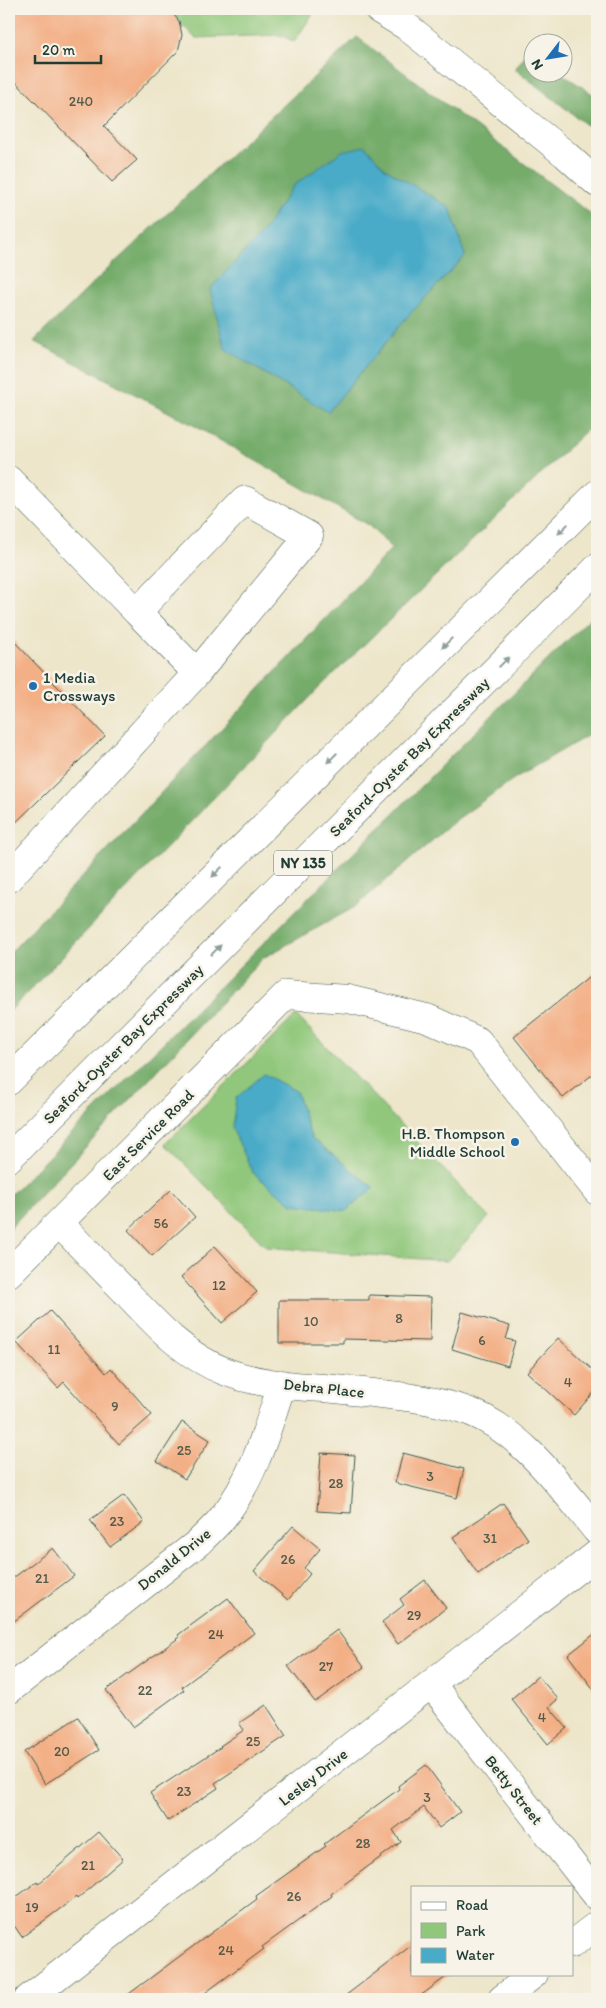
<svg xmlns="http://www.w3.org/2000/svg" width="606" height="2008" font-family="Itim,sans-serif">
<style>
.green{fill:#90c77b;stroke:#588258}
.forest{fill:#74ac6b;stroke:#4a7450;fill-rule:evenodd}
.water{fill:#48abc8;stroke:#34747e}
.building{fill:#f3af85}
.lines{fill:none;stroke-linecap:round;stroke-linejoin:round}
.minor-casing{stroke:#3e564a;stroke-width:29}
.highway-casing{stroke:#3e564a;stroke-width:29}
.minor{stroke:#fff;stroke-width:28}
.highway{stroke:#fff;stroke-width:28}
.oneway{fill:#8f9e9a}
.poi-dot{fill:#1f6fb2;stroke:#f7f3e8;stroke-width:2}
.labels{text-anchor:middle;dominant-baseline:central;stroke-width:5;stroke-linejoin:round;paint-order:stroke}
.number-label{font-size:14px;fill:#545a48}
.shield{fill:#f7f3e8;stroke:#60746a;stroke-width:1}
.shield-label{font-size:15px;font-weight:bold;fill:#1f3d34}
.poi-label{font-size:16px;fill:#1f3d34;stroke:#f7f3e8;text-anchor:start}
.street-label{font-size:16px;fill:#1f3d34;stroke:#f7f3e8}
</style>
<rect width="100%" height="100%" fill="#f7f3e8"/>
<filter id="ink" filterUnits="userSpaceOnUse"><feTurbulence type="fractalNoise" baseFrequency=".02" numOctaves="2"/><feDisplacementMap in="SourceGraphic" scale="10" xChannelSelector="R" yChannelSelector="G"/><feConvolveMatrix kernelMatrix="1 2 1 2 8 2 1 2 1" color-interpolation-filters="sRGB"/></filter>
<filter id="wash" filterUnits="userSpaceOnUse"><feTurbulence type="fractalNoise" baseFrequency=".0096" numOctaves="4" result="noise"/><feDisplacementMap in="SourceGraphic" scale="20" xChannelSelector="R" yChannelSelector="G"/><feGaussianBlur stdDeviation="1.12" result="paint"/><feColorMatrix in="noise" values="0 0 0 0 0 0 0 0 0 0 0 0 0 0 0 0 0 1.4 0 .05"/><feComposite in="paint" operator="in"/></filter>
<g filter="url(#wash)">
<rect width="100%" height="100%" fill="#ede6ca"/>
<path class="green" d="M168,9H316L294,42L281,35L195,38Z
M296,1015L489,1217L447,1261L266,1247L165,1144Z"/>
<path class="forest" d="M357,37L588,212L597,223V420L318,689L9,1012V954L392,548L368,525L195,426L34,341L110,267ZM364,146L385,168L450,208L465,256L407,317L328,412L225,349L210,289L263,232L293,186Z
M529,50L533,53L534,72L561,73L597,97V133L515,69Z
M597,611V730L515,778L456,820L355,907L263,958L9,1229V1196Z"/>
<path class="water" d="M365,146L385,168L450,208L465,256L407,317L328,412L225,349L210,289L263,232L293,186L342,151Z
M264,1074L296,1091L311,1137L374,1188L346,1211L292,1204L253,1173L232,1128L236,1098Z"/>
<g id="blocks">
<path class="building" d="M9,9H169L179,21L182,35L178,51L104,126L137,160L112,182L9,75Z
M9,636L105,736L9,829Z
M597,971V1071L563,1098L514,1037Z
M171,1190L195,1217L152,1256L128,1230Z
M215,1246L257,1292L222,1323L181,1277Z
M369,1295L431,1297L430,1341L343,1339V1343H279V1300H369Z
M50,1311L106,1373L111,1368L152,1415L119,1444L64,1382L58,1388L16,1342Z
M462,1312L510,1326L506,1339L515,1341L508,1366L452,1349Z
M558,1338L597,1374V1389L574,1415L527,1372Z
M182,1422L210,1440L185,1479L157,1461Z
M321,1453L355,1455L351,1513L317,1511Z
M403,1453L464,1469L457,1498L395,1483Z
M124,1495L144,1522L110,1547L90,1520Z
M503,1503L528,1539L478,1574L453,1537Z
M293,1526L320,1549L304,1568L310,1574L288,1600L254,1571Z
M53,1548L74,1576L9,1625V1581Z
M425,1580L446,1608L398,1644L382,1622L404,1605L400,1599Z
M228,1598L254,1633L182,1687L184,1690L133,1727L106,1690L180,1637L178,1635Z
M337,1630L364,1667L315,1702L288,1666Z
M597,1632V1694L568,1655Z
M538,1676L558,1699L549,1707L567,1728L548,1744L511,1699Z
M266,1705L286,1736L215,1783L218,1788L168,1821L150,1793L221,1747L220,1746L244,1730L239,1723Z
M78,1717L99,1750L45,1784L24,1752Z
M426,1765L460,1812L439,1828L424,1807L393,1830L401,1842L331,1894L332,1896L262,1947L264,1949L197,1999H122L257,1899L256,1896L326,1846L324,1844L399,1789L398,1786Z
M99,1832L123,1859L77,1899L76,1897L22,1937L9,1918V1902L37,1882L38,1884Z
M412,1945V1974H450L416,1999H341Z"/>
</g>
</g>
<g filter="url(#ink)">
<use href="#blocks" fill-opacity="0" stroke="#3e564a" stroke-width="1"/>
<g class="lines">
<defs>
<path id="minor" d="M378,9L406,26L565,154L597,183
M9,480L137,612
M9,878L197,673L309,536L245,500L137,612L197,673
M59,1223C81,1246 103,1269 125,1291C154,1322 183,1355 224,1371C259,1385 298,1386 335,1389C377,1394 421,1396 462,1409C518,1426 561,1487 597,1531
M9,1273L286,995L348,999L427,1018L478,1041L597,1191
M432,1685L597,1896
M9,1690L199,1542C207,1534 216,1526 223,1517C254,1478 267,1430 282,1384
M572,1944L597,1925
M28,1999L597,1554
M502,1999L534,1974"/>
<path id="highway" d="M9,1081L597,494
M9,1158L597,568"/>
</defs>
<use href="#minor" class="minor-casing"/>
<use href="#highway" class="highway-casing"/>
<use href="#minor" class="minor"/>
<use href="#highway" class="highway"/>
</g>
<defs><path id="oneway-solid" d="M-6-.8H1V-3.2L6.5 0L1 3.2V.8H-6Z" transform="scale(1.25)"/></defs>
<g class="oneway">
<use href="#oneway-solid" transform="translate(563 529) rotate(135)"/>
<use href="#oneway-solid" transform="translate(447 643) rotate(135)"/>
<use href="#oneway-solid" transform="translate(504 662) rotate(-45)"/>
<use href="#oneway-solid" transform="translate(332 758) rotate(135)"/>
<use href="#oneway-solid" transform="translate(217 872) rotate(135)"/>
<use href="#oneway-solid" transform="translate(216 950) rotate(-45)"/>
</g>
</g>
<g class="poi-dot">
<circle cx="33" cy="686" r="5"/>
<circle cx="515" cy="1142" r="5"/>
</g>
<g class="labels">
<g class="number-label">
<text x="81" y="101">240</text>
<text x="161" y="1223">56</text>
<text x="219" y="1285">12</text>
<text x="399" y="1318">8</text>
<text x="311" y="1321">10</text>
<text x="482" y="1340">6</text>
<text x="54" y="1349">11</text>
<text x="568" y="1382">4</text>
<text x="115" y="1406">9</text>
<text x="184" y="1450">25</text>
<text x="430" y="1476">3</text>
<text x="336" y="1483">28</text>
<text x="117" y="1521">23</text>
<text x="490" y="1538">31</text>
<text x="288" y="1559">26</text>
<text x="42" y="1578">21</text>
<text x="414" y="1615">29</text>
<text x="216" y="1634">24</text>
<text x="326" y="1666">27</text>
<text x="145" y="1690">22</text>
<text x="542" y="1717">4</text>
<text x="253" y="1741">25</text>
<text x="62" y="1751">20</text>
<text x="184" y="1791">23</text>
<text x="427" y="1797">3</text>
<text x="363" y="1843">28</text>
<text x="88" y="1865">21</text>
<text x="294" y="1896">26</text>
<text x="32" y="1907">19</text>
<text x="226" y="1950">24</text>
</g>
<rect class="shield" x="274" y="850.5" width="58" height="25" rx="4"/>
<g class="shield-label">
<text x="303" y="863">NY 135</text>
</g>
<g class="poi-label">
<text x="43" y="677">1 Media<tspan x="43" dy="18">Crossways</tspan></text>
<text x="505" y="1133" text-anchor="end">H.B. Thompson<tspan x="505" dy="18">Middle School</tspan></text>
</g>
<g class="street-label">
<text transform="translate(409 757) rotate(-45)">Seaford-Oyster Bay Expressway</text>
<text transform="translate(123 1044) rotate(-45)">Seaford-Oyster Bay Expressway</text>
<text transform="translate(148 1135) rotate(-45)">East Service Road</text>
<text transform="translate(324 1388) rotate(6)">Debra Place</text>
<text transform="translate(174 1559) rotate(-39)">Donald Drive</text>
<text transform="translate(313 1777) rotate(-38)">Lesley Drive</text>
<text transform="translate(514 1790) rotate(52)">Betty Street</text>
</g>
</g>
<rect width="606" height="2008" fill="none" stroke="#f7f3e8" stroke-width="30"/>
<rect x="411" y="1886" width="162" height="90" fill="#f7f3e8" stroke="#a1aaa0"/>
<rect x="421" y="1902" width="25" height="8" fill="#ffffff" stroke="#a1aaa0"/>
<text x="456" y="1910" font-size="15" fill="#1f3d34">Road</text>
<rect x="421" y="1923" width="25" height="15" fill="#90c77b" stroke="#a1aaa0"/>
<text x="456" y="1936" font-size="15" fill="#1f3d34">Park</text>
<rect x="421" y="1948" width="25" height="15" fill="#48abc8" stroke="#a1aaa0"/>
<text x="456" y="1960" font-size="15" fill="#1f3d34">Water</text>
<g transform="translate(548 58) rotate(239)"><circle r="24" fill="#f7f3e8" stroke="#a1aaa0"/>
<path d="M0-4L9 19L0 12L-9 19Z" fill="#1f6fb2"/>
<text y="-8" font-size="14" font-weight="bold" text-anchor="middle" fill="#1f3d34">N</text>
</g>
<path d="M35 55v8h66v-8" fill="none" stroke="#1f3d34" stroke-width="2.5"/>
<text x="42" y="55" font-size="15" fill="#1f3d34" stroke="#f7f3e8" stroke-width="4" paint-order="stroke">20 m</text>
</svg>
